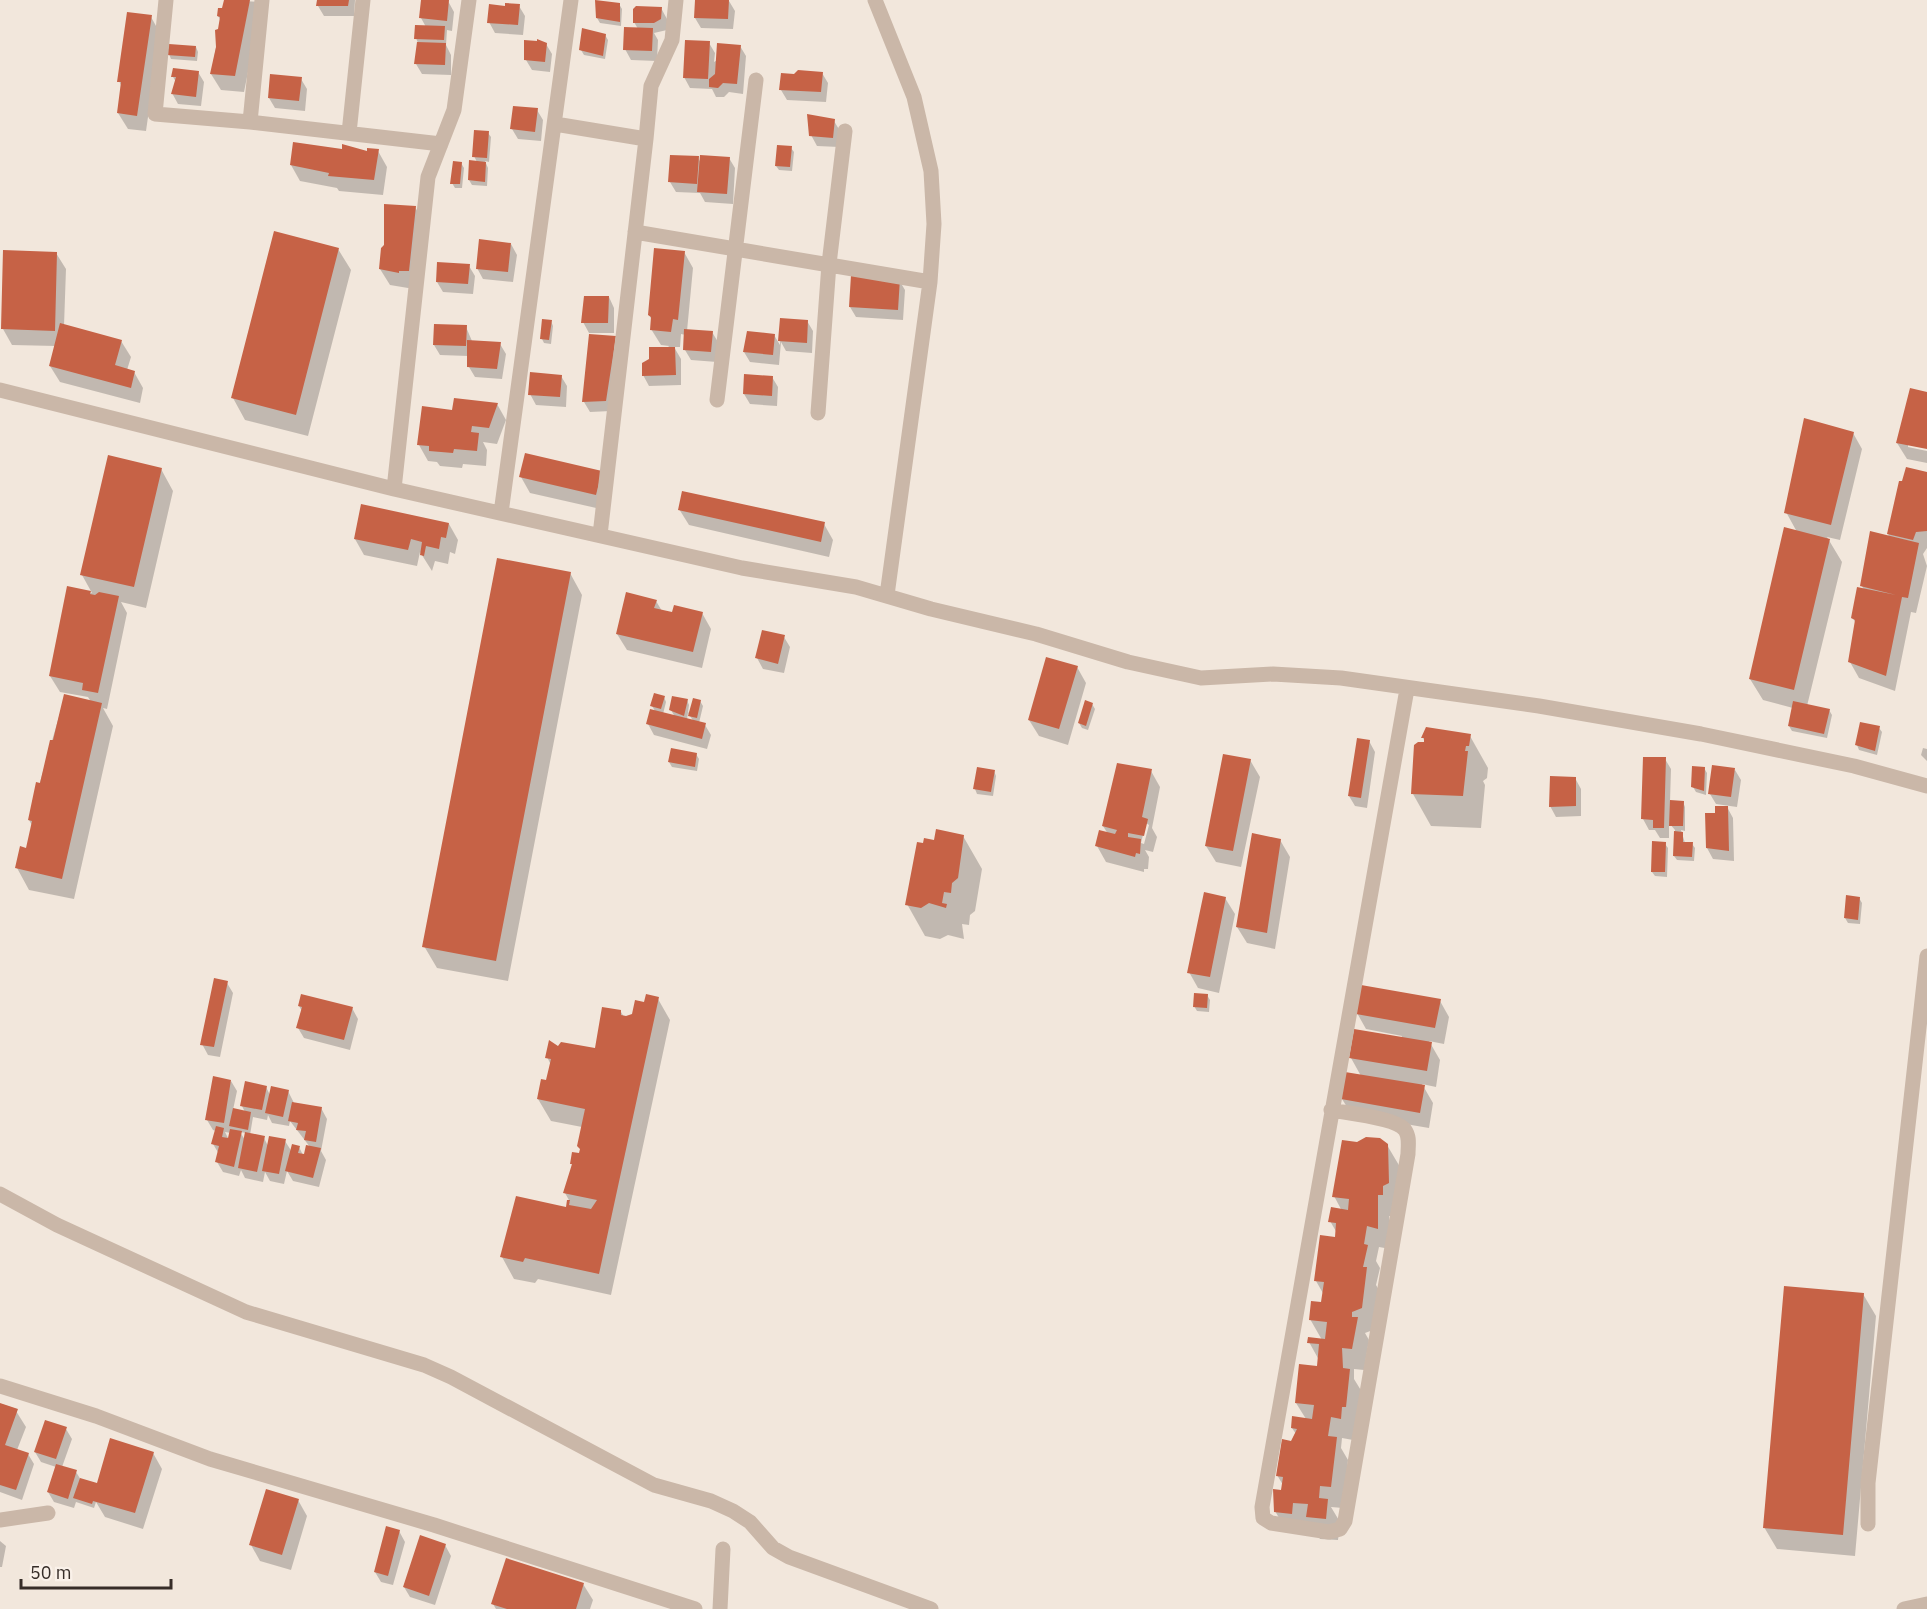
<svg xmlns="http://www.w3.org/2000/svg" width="1927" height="1609" font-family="'IBM Plex Sans',sans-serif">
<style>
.shadow{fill:#0003;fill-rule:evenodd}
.building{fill:#c66246}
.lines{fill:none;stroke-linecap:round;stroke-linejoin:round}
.minor{stroke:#cab7a8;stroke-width:15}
</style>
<rect width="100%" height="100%" fill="#f2e7dc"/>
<path class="shadow" d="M225,0L262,2L244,92L221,90L211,74L221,21L218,16L223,10Z
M318,0H355L354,16H324L318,6Z
M422,0L448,1L454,12L452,31L447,30L446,45L451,55V75L422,74L416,64L418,43L416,38L426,27L421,18Z
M697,0L729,1L735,11L733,29L701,28L695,18Z
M619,4L622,9L621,26L600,23L597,18Z
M491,6H519L525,16L523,35L495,33L489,22Z
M661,8L667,19V30L654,33L658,40L657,61L631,60L625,49L638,29L634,22Z
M151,17L160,33L146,131L128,129L118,113L122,87L119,81Z
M605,35L608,40L605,59L584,55L581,50Z
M709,43L715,53L714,62L740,46L746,56L743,94L729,92L724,97H716L712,89L690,88L684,77Z
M546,44L552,54L550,72L532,70L526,60Z
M196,47L198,52L197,61L171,59L169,54Z
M198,72L204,82L201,106L178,104L172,93L176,82L173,77Z
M822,73L828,83L826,102L787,100L781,90Z
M301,79L307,89L305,111L275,108L269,98Z
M537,110L543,120L541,141L518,139L512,129Z
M834,121L840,131L839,147L817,146L811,135Z
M488,133L491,137L489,162L485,161L488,168L487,186L472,185L469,180L477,162L474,156Z
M791,148L794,152L792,171L779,170L776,166Z
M378,151L387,167L383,195L339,191L337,188L300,181L291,165Z
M698,158L701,163L729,158L735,168L733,204L705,202L700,193L676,192L670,182Z
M461,163L464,168L462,188H455L452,183Z
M386,205L415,207L424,223L417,287L408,288L390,285L380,269L385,238Z
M511,244L517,255L513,282L483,279L477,268Z
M338,249L351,270L308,436L245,420L233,398Z
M684,252L693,268L687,331L712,332L718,342L717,362L691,360L685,350L686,335L681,334L680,347H674L681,359V385L649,386L643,375L669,346L661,345L651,329L652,320L649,315Z
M56,253L66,269L64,326L121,341L131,357L127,370L134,372L143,388L140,403L60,382L50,366L56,346L12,345L3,329Z
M469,266L475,276L473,294L443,292L437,282Z
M899,280L905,290L903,320L856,317L850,307Z
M609,297L614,308V333H589L583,322Z
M781,320L807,321L813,331L812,353L786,351L781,342L779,365L750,362L744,352L774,335L780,345Z
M551,321L553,326L551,344L544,343L542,339Z
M466,327L472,341L500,344L506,354L502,379L475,377L469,367L468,356L440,355L434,345Z
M615,337L611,411L590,412L584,402Z
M561,376L567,386L566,407L536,405L530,394Z
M772,377L778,387L777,406L750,404L744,394Z
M1927,394V448L1908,444V447L1927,451V463L1907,459L1897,443Z
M497,404L506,420L497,444L483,442L487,450L486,466L463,464L462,468L440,466L437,462L428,461L419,445L454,411Z
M1853,433L1862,449L1840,540L1827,537L1842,562L1807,706L1829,710L1832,715L1827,738L1792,731L1789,726L1793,708L1763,700L1750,679L1797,532L1786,512Z
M161,469L173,491L146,608L121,602L127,613L107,709L103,708L113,726L74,899L29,890L17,868L28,850L33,827L29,820L65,696L91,702L88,697L60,692L50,676L69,588L92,593L82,575Z
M601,472L605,510L530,493L521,477Z
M1927,474V548L1923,554L1927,566L1916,613L1911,612L1895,691L1859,678L1850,662L1856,624L1853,618L1864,590L1862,586L1888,537L1900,483Z
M679,509L824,524L833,540L829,557L689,525Z
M449,524L458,540L455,554L450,552L448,564L435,561L432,571L420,552L417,566L364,555L355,539Z
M570,573L582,595L508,981L437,968L424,946Z
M656,601L662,611L673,614L702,613L711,629L702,668L627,650L617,634Z
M784,637L790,647L784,673L763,669L757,658Z
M1077,667L1086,683L1068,745L1039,736L1029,720Z
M664,697L666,702L663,714L675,717L671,710L687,700L689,705L687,720L694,722L688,713L700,701L703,706L699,723L705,725L711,735L707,749L654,735L648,724L655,711L652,706Z
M1092,704L1095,709L1088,730L1082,728L1079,723Z
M1879,728L1882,732L1877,755L1859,750L1857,745Z
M1427,729L1470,736L1488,768L1487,778L1483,781L1485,785L1481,828L1431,826L1413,794L1416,746L1426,744L1423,738Z
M1369,741L1375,752L1367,808L1355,806L1349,796Z
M1923,748L1927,749V761L1921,755Z
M696,754L699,759L697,771L672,767L669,762Z
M1665,759L1671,769L1670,802H1683L1685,807V831L1681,830L1685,843L1692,844L1695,848L1694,861L1677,860L1674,856L1675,830L1669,823V838H1660L1655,830H1649L1643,819Z
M1250,760L1260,777L1241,867L1216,862L1206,846Z
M1704,768L1707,773L1706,795L1696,792L1693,787Z
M1735,770L1741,780L1737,807L1716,804L1710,794Z
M994,771L996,776L993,796L977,794L975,789Z
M1151,771L1160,787L1152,828L1157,837L1153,852L1145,850L1149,857L1148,869H1144V872L1106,862L1097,846L1108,834L1103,826ZM1146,823L1149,825L1144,844L1141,843Z
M1575,778L1581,789V816L1556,817L1550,806Z
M1727,807L1733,818L1734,861L1713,859L1707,848L1716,815Z
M963,836L982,869L975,911L970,915L969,925L962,924L964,939L948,935L940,939L925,936L907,904L935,842Z
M1280,840L1290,857L1275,949L1247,943L1237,927Z
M1665,844L1668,848L1667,877L1655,876L1652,872Z
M1225,898L1235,914L1219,993L1198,988L1189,972Z
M1859,898L1862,903L1860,924L1848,923L1845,918Z
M227,983L233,993L220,1057L208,1055L202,1044Z
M1207,995L1210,1000L1209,1012L1197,1011L1194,1006Z
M658,999L670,1020L611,1295L538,1279L535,1283L514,1279L502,1257L567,1208L568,1202H570L565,1193L573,1167L571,1163L580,1155L582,1127L551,1121L538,1099L548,1082L551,1065L547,1057L596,1050L621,1012L624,1017L633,1015L645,1004Z
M1440,1001L1449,1017L1444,1044L1429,1041L1440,1060L1436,1087L1422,1084L1433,1103L1429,1128L1352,1115L1342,1099L1361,1076L1351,1058L1401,1039L1402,1036L1366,1029L1357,1013Z
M299,1006L352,1008L358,1019L350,1050L304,1038L298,1028L302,1011Z
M231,1081L237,1091L233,1110L245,1112L242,1106L266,1087L270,1095L288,1091L294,1103L321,1108L327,1119L321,1151L326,1160L319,1187L293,1181L287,1171L284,1184L270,1181L265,1172L263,1182L245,1178L241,1170L239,1176L223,1172L217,1162L219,1154L213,1144L216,1131L213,1130L207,1120ZM268,1115L272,1123L289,1126L290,1121L310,1147L304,1157L299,1147L292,1152L285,1141L268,1146L264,1138L250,1135L253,1117L267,1120ZM225,1132L231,1133L229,1140ZM240,1132L246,1133L245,1140Z
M1387,1145L1400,1167L1394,1216H1389L1390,1249L1379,1247L1376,1261L1380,1268L1376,1285L1379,1290L1373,1330L1365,1333L1369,1340L1364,1370L1354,1369V1379L1362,1392L1353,1440L1342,1438L1341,1448L1348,1460L1343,1508L1331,1507L1340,1522L1338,1540L1320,1539L1312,1525L1288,1533L1275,1511L1283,1485L1277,1475L1296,1434L1292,1428L1306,1419L1296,1403L1318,1368L1319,1360L1309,1342L1322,1340L1310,1319L1323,1304L1324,1295L1316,1281L1336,1239L1337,1233L1330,1221L1342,1211L1334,1196Z
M1863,1294L1876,1316L1855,1556L1777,1549L1764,1527Z
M0,1404L16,1411L26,1427L17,1450L28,1454L34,1464L22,1500L0,1492Z
M66,1429L72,1439L62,1467L76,1472L81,1480L99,1486L153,1453L162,1469L143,1529L105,1517L96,1502L94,1508L76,1502L74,1508L54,1502L48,1492L56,1467L41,1462L35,1452Z
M298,1500L307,1516L291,1570L260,1561L251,1545Z
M399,1531L405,1542L393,1585L381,1582L375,1572Z
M0,1541L6,1546L2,1567H0Z
M445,1545L451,1556L435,1605L410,1597L404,1587Z
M583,1584L593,1600L590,1609H496L493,1604Z"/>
<path class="building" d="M224,0H250L235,76L210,74L216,47L215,30L218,29L220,17L217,16L218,8H222Z
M317,0H349L348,6H316Z
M421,0H449L447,21L419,18Z
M595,0L620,3V22L596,18Z
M695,0H729L728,19L694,18Z
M505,3L520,4L518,25L487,23L489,4L505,6Z
M636,6L662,7L661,19L654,23H633V9Z
M127,12L152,15L137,116L117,113L121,82H117Z
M415,25L445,26L444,40L414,39Z
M624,27L653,28L652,51L623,50Z
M582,28L606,34L603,56L579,50Z
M537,39L547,43L545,62L524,60V40L537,41Z
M685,40L710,41L708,79L683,78Z
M417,42L446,43L445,65L414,64Z
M717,43L741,45L737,84L723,83L718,88L709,87V79L715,74Z
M169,44L196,46L195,57L167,55Z
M173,68L199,71L196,97L171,94L176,77H171Z
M798,70L823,72L821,92L779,90L781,73L794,74Z
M270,74L302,77L299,101L268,98Z
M513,106L538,108L535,132L510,129Z
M807,114L835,119L833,138L809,136Z
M474,130L489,131L487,158L472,157Z
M293,142L342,149V144L367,151V148L379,149L374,180L328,176L329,173L290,165Z
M777,145L792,146L790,167L775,166Z
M670,155L699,156L697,184L668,182Z
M700,155L730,157L727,194L697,192Z
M469,160L486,162L485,182L468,180Z
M453,161L462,162L460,184H450Z
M384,204L416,206L409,271H399V273L379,269L381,248L384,245Z
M274,231L339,248L296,415L231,398Z
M479,239L511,243L508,272L476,269Z
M654,248L685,251L678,320L673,319L671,332L650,330L651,317L648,315Z
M3,250L57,252L55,331L1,329Z
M437,262L470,264L468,284L436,282Z
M851,275L900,278L898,310L849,307Z
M584,296H609L608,323H581Z
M780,318L808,320L807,343L778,341Z
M542,319L552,320L549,340L540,339Z
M60,323L122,340L115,365L135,371L131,388L49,366Z
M434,324L467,325L466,346L433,345Z
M684,329L713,331L711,352L683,350Z
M747,331L775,334L773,355L743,352Z
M589,334L616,336L606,401L582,402Z
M467,340L501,342L497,369L467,367Z
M649,347H675L676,375L642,376V363L649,359Z
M530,372L562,375L560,397L528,395Z
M744,374L773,376L772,396L743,394Z
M1910,388L1927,392V449L1896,443Z
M454,398L498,403L489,428L472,426L471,432L479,433L477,451L454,449L453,453L429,451V446L417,445L422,406L452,410Z
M1804,418L1854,432L1831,525L1784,513Z
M525,453L602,471L596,495L519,477Z
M108,455L162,468L134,587L80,575Z
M1906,467L1927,472V531L1916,532L1913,540L1887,534L1899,481H1902Z
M682,491L825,522L821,542L678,510Z
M361,504L449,523L446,538L441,537L439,549L426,546L424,556L420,555L422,542L411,539L408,550L354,539Z
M1784,527L1830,539L1794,690L1749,679Z
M1870,531L1919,543L1908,598L1902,597L1886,676L1848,662L1855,620L1851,618L1857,587L1896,595L1860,586Z
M497,558L571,572L496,961L422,947Z
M67,586L91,591L90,594L95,595L99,592L119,596L98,693L82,690L83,683L49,676Z
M626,592L657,600L654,608L672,612L674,605L703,612L693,652L616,634Z
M762,630L785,635L778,664L755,658Z
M1046,657L1078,666L1059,729L1028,720Z
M654,693L665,696L661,709L650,706Z
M64,694L102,703L62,879L15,868L20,846L26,848L32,821L28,820L36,782L40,783L50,740H53Z
M672,696L688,699L684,716L669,710Z
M693,698L701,700L697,718L688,716Z
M1085,700L1093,703L1086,726L1078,723Z
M1793,701L1830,709L1824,734L1788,726Z
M650,709L706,723L702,739L646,724Z
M1860,722L1880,726L1875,751L1855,745Z
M1426,727L1471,734L1469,746H1466L1465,751H1468L1463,796L1411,794L1414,745L1418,742H1424V738H1421Z
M1357,738L1370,740L1361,798L1348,796Z
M671,748L697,753L695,767L668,762Z
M1223,754L1251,759L1233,851L1205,846Z
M1643,757H1666L1664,828H1653V820L1641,819Z
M1117,763L1152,769L1142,817L1148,819L1144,836L1128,833V837L1141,839L1140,854L1136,853L1135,857L1095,846L1099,830L1115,834L1117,830L1102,826Z
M1712,765L1735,768L1731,797L1708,794Z
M1692,766L1705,767L1704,791L1691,787Z
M977,767L995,770L991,792L973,789Z
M1550,776L1576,777V806L1549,807Z
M1670,800L1684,801L1683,826H1669Z
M1715,806H1728L1729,851L1706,848L1705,813H1715Z
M936,829L964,835L958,878L952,883L951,893L944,892L942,903L947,904L946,908L929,903L921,908L905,905L917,842L923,843L924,838L934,840Z
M1674,831L1683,832V842H1693L1692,857L1673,856Z
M1252,833L1281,839L1267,933L1236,927Z
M1652,841L1666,842L1665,872H1651Z
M1204,892L1226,897L1210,977L1187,973Z
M1846,895L1860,897L1858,920L1844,918Z
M214,978L228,981L214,1047L200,1045Z
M1361,985L1441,999L1435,1028L1356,1014Z
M1194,993L1208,994L1207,1008L1193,1007Z
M301,994L353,1007L344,1040L296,1028L302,1007L298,1006Z
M646,994L659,997L599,1274L525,1258L523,1262L500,1257L516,1196L566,1207L567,1200H570L569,1205L591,1209L597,1200L563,1193L572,1164H570L572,1152L579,1153L580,1149L577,1146L585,1109L537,1099L541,1079L546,1080L551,1059L545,1058L549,1040L558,1046L561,1042L595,1048L602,1007L621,1010V1015L626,1016L632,1014L635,1000L644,1002Z
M1354,1029L1432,1042L1427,1071L1349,1058Z
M1345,1072L1425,1085L1420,1113L1341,1099Z
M213,1076L231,1080L224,1123L205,1120Z
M245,1081L267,1086L262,1110L240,1106Z
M271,1086L289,1090L283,1117L265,1113Z
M292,1102L322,1107L316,1142L304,1140L306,1131L296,1130L298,1123L288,1121Z
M233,1108L251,1112L248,1130L229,1126Z
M216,1126L224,1128L222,1137L228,1138L230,1129L242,1131L234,1167L215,1162L219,1146L211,1144Z
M245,1132L265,1136L257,1172L238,1168Z
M269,1136L286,1139L279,1174L262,1171Z
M1366,1137L1380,1138L1388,1144L1389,1183L1383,1186V1195H1378V1229L1367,1226L1364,1244L1368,1245L1363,1267H1367L1362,1308L1352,1312V1317H1358L1352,1349L1342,1348L1343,1368L1350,1369L1346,1407H1342L1341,1419L1331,1417L1328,1436L1337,1437L1331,1487L1320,1486L1319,1498L1328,1499L1326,1519L1306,1517L1308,1504L1293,1503L1292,1514L1274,1512L1273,1489L1281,1490L1283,1477L1276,1476L1282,1439L1291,1441L1297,1429L1291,1428L1292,1416L1312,1419L1314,1405L1295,1403L1299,1364L1317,1366L1319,1344L1307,1343L1308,1337L1325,1339L1327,1322L1309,1320L1311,1301L1321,1302L1324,1282L1314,1281L1320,1235L1335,1237L1336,1223L1328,1222L1331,1207L1348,1210L1349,1199L1332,1197L1342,1140L1357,1142Z
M292,1144L300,1146L298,1153L304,1154L306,1145L321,1148L313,1178L285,1171Z
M1784,1286L1864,1293L1843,1535L1763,1528Z
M0,1403L18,1409L5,1445L29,1453L16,1490L0,1485Z
M45,1420L67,1427L56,1459L34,1452Z
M110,1438L154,1452L135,1513L93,1501L92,1504L73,1498L80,1478L97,1483Z
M56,1464L77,1470L68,1499L47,1492Z
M266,1489L299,1499L282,1555L249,1545Z
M386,1526L400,1530L388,1576L374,1572Z
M420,1535L446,1544L429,1596L403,1587Z
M506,1558L584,1583L576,1609H507L491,1604Z"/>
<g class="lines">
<path class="minor" d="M166,0L155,114L250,122L441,144
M875,0L914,97L931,171L934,224L930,282L887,595
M250,122L262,0
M555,124L646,139L600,535
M349,133L363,0
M646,139L651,86L672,40L676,0
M635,232L930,282
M0,390L394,489L742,568L856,587L931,609L1036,634L1128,662L1201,678L1273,674L1341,678L1539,706L1701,734L1854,766L1927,786
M717,400L756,80
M818,413L829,264L845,131
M394,489L428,177L454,110L469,0
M501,513L571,0
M1331,1110C1346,1113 1397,1118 1405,1130C1410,1137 1408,1146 1408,1154L1345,1521L1340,1529L1329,1532L1271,1523L1263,1518L1262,1507L1407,689
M0,1194L57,1225L246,1312L424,1365L451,1377L654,1485L711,1501L733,1511L750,1522L773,1548L789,1557L931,1609
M0,1386L96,1416L210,1459L434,1525L695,1609
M0,1520L48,1513
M1868,1524V1483L1927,956
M720,1609L723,1549
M1904,1609L1927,1604"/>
</g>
<path d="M21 1579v9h150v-9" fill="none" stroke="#372d28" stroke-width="3"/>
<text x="30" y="1579" font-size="18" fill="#372d28" stroke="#faf1e9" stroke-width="4.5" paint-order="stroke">50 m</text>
</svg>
